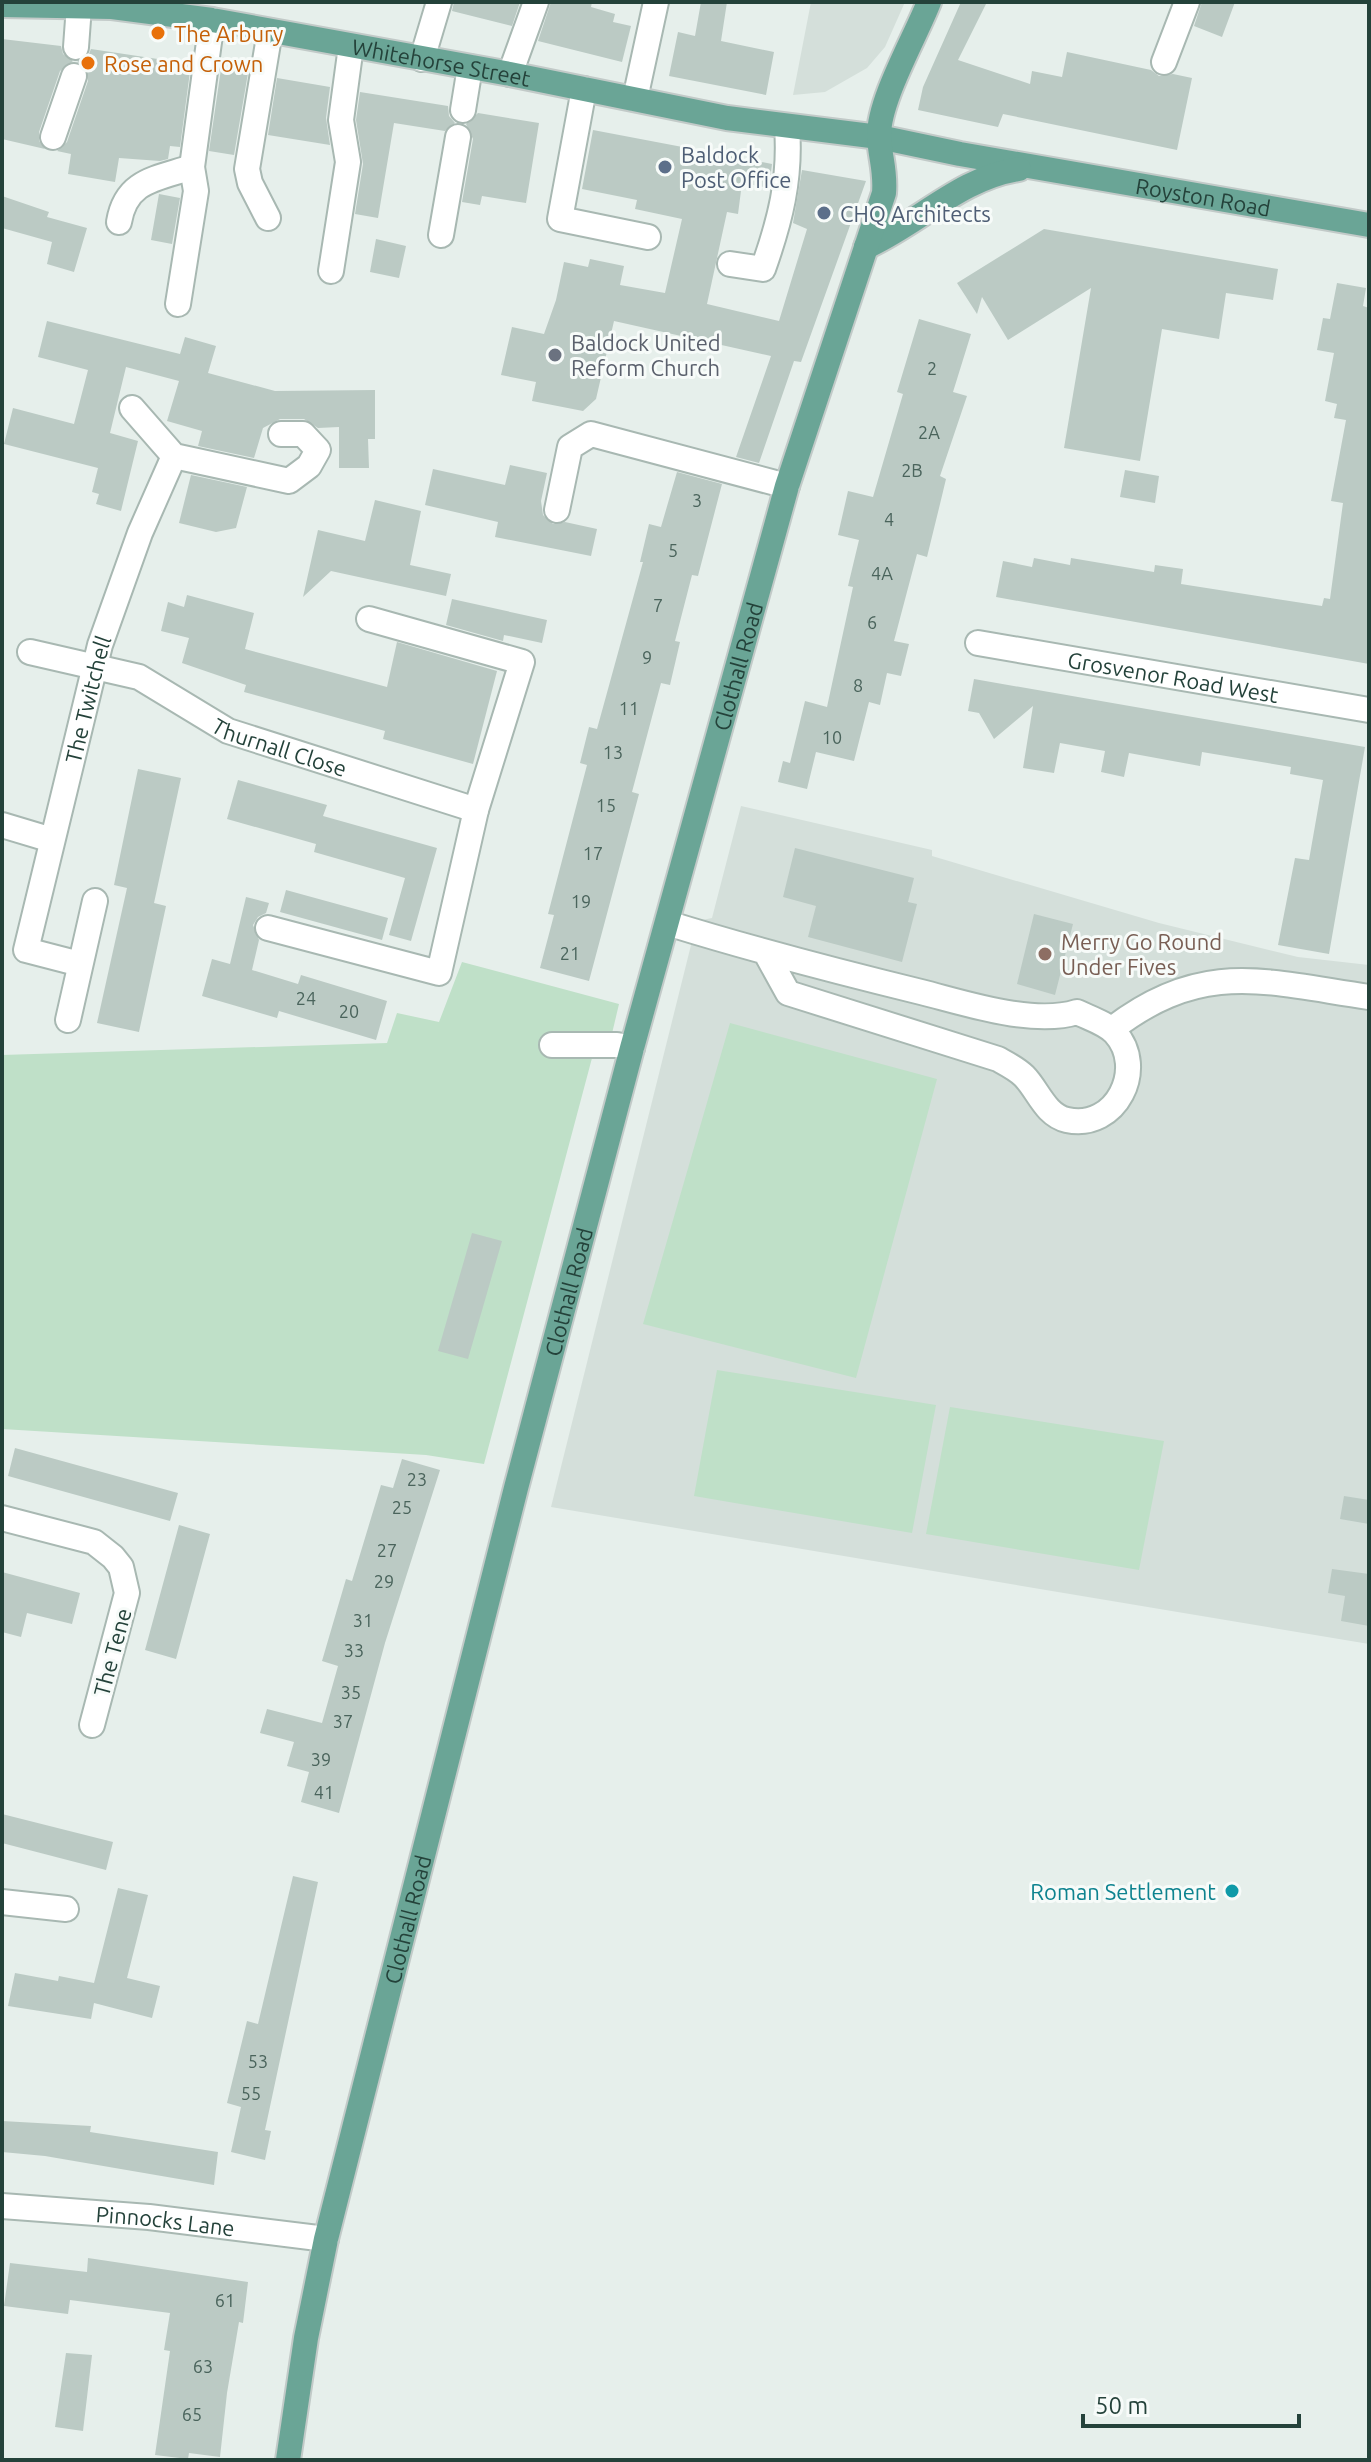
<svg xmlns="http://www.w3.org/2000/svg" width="1371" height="2462" font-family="Ubuntu,sans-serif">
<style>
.built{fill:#d4dfda}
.green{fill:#bfe0c8}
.building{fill:#bbcac4}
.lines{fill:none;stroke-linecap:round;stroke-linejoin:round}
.minor-casing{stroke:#a8b8b2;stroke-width:28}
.major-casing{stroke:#c2cac8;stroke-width:28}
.minor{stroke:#fff;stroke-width:24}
.major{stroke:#6aa596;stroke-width:24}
.food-dot{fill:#e8710a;stroke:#f7fbf9;stroke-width:3}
.service-dot{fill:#5c6f8a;stroke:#f7fbf9;stroke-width:3}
.worship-dot{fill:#6b7280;stroke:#f7fbf9;stroke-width:3}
.education-dot{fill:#8d6e63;stroke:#f7fbf9;stroke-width:3}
.culture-dot{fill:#0f9aa8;stroke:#f7fbf9;stroke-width:3}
.labels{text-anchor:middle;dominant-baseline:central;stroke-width:6;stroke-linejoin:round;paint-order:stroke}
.number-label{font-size:18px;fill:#4a645c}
.food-label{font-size:22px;fill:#c56008;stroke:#f7fbf9;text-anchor:start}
.street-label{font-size:22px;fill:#24423a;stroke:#f7fbf9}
.service-label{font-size:22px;fill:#4e5e75;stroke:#f7fbf9;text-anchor:start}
.worship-label{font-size:22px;fill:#5b616d;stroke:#f7fbf9;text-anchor:start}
.education-label{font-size:22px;fill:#785e54;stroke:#f7fbf9;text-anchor:start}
.culture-label{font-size:22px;fill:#0d838f;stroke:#f7fbf9;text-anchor:end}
</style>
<rect width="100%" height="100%" fill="#e6efeb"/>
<path class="built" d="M811,2H905L885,47L867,68L825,92L793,95Z
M741,806L932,850V856L1159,923L1298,957L1369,965V1644L551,1507L697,921L712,918Z"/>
<path class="green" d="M462,962L619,1004L610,1042L596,1043L484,1464L426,1455L2,1429V1055L387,1043L397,1013L439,1022Z
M730,1023L937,1079L856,1378L643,1324Z
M717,1370L936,1405L912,1533L694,1496Z
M950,1407L1164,1441L1139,1570L926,1534Z"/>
<path class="building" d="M454,2H520L512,26L452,11Z
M551,2H592L591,7L615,14L613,22L631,26L622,62L538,41Z
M701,2H727L721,41L774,52L766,95L669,76L678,32L695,36Z
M961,2H987L958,60L1030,84L1032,71L1062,77L1067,52L1151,70L1159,76L1173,74L1192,78L1177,150L1003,114L998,127L918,110L923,87Z
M1202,2H1235L1222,37L1194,26Z
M2,39L61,46L63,54L73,61L60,71L39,132V141L45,149L2,139Z
M91,49L191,64L180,147L170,146L168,159L160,161L119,158L115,182L68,174L71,154L57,151L67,142L88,81L86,67L77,62L88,56Z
M221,69L248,73L234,155L209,151Z
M277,78L330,87L326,118L330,145L268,135Z
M360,92L448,106L449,116L455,123L445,131L394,123L378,218L355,214L363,164L356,120Z
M478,113L539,123L526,203L482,196L480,205L462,202L473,139L466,124Z
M593,130L772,164L769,188L742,183L738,214L727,212L707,304L779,321L807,229L793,223L802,170L866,181L801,362L794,361L759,463L736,457L771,356L614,321L596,399L583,411L532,401L536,382L501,375L512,327L544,334L556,300L564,262L588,267L590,259L624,266L620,285L665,293L682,219L635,209L637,200L582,189Z
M159,194L180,198L172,244L151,240Z
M2,196L49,212L47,217L87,228L74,272L47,264L52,242L2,228Z
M1044,229L1278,269L1273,300L1226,293L1219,339L1162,329L1140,461L1064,448L1091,288L1008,340L982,297L977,314L957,283Z
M376,239L406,246L399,278L370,272Z
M1337,283L1366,288L1363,306L1369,308V664L996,597L1003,561L1032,567L1034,558L1070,565L1071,558L1154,572L1155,565L1183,569L1181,584L1322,606L1324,598L1330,599L1343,503L1331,501L1346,420L1334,418L1337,404L1325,401L1334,353L1317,350L1323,318L1330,319Z
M919,319L971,334L953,392L967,396L940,476L946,479L940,504L927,557L917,554L894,641L909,644L901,676L887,673L880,705L869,702L854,761L816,752L807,789L778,782L783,761L790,763L805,701L827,707L853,587L848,586L859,540L838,535L848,491L873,497L903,394L897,392Z
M47,321L180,354L185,337L216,346L208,373L275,391L375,390V439H368L369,468H339V427L318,428L304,419H280L263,428L254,458L198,446L202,431L167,421L179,381L126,367L110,433L138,441L121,511L96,504L99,494L92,492L98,468L4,444L13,408L74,424L88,370L38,357Z
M510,465L547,473L541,501L543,515L553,524L565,522L597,529L591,556L495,537L498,522L425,505L433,469L505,485Z
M1125,470L1159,476L1155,503L1120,497Z
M677,472L722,484L698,576L692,575L675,641L680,642L670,685L661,683L632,792L639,794L589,981L540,968L554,915L548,914L587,765L580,763L589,727L597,729L643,562H640L649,524L661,527Z
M191,475L247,487L236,528L216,532L179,523Z
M375,500L421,511L410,565L451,574L446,596L331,571L303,597L318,530L365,541Z
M187,595L254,613L245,649L387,687L397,642L497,671L473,764L383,739L385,731L244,692L246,685L182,663L189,638L161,631L168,602L184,607Z
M452,599L547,620L542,643L504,635L503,641L446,625Z
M974,679L1365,747L1329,954L1278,945L1295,858L1309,860L1323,780L1290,774L1291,767L1202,752L1200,766L1129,753L1124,777L1101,772L1105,751L1060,743L1054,773L1023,768L1033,706L994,739L979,713L968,711Z
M138,769L181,778L154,903L166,906L139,1032L97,1023L127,888L114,885Z
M238,780L327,805L323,816L437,848L411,941L389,935L405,878L314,852L316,844L227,819Z
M795,848L914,878L908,902L917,904L902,962L808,937L816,906L783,897Z
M286,890L388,918L382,940L280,912Z
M246,897L269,903L266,913L258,917L253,925L259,940L252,970L298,984L301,975L387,1001L376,1040L279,1011L277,1018L202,996L212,959L230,964Z
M1034,914L1073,924L1055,995L1017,984Z
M472,1233L502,1241L468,1359L438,1351Z
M15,1448L178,1493L170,1521L8,1476Z
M402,1459L440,1470L385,1643L339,1813L301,1802L309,1772L287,1766L294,1742L260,1733L267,1709L322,1723L338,1666L322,1661L346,1579L352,1581L381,1485L393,1488Z
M1344,1496L1369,1500V1524L1340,1519Z
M179,1525L210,1534L176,1659L145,1650Z
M1332,1569L1369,1574V1626L1341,1621L1345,1596L1328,1593Z
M2,1572L80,1593L72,1624L27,1613L21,1637L2,1632Z
M2,1814L113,1842L106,1870L2,1843Z
M293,1876L318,1882L265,2130L271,2131L265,2160L231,2152L241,2107L227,2103L247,2021L258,2024Z
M118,1888L148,1895L127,1978L160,1986L152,2018L94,2003L91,2019L8,2006L15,1973L58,1981L59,1976L94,1983Z
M2,2121L91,2126L90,2132L218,2152L214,2185L45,2156L2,2152Z
M88,2258L248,2282L243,2323L239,2322L227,2393L220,2457L189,2453L188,2459L155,2455L170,2351L164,2350L170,2313L70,2300L68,2314L4,2306L10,2263L87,2272Z
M66,2353L92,2355L83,2431L55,2427Z"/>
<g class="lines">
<defs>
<g id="minor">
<path d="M76,47L79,6"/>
<path d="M422,59L439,2"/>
<path d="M1164,62L1187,2"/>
<path d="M510,74L536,2"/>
<path d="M584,89L560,219L648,237"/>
<path d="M635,99L656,2"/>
<path d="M463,110L470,67"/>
<path d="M53,137L74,76"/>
<path d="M268,218L250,183L247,169L270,31"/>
<path d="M119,222C126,180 156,179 192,167"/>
<path d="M441,235L458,137"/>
<path d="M730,264L763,269C780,221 791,179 787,127"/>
<path d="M331,271L348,162L341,120L351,46"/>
<path d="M178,304L196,191L192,167L212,20"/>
<path d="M132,408L174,456L289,481L309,466L318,450L303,434H281"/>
<path d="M557,510L570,447L591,434L787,486"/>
<path id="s1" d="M978,643L1369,710"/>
<path id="s2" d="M30,652L139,677L228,731L476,810"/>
<path d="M2,825L52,840"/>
<path d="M667,923C751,949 835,971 921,992C965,1003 1033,1026 1077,1012C1089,1018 1106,1023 1115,1033C1147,1068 1116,1131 1067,1120C1045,1115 1038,1090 1024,1076C1017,1069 1007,1064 998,1059L788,993L767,955"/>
<path d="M268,928L439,973L476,810L522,662L369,619"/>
<path id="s3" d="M80,964L26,950L100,645L140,533L174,456"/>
<path d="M68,1020L95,901"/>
<path d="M1112,1029C1203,959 1265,982 1369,997"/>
<path d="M552,1045H617L632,1048"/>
<path d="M2,1518L94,1542L113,1557L121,1567L127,1593L92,1725"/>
<path d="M2,1902L66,1909"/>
<path id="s4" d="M2,2206L149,2217L326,2239"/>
</g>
<g id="major">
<path id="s5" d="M2,5L112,7L212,20L510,74L727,118L879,137L960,154L1369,225"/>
<path d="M866,247C919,223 960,178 1019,169"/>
<path id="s6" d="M288,2460L306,2338L326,2239L516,1488L632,1048L787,486L884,193C886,171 880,157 879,137C878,101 915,38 929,2"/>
</g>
</defs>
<use href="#minor" class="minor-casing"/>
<use href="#major" class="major-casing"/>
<use href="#minor" class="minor"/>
<use href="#major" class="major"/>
</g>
<g class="food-dot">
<circle cx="158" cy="33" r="8"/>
<circle cx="88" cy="63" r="8"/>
</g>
<g class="service-dot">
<circle cx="665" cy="167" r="8"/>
<circle cx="824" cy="213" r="8"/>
</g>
<circle class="worship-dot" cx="555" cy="355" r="8"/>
<circle class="education-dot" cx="1045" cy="954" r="8"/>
<circle class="culture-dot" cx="1232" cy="1891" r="8"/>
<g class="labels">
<g class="number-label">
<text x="932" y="368">2</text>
<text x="929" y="432">2A</text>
<text x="912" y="470">2B</text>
<text x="697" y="500">3</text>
<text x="889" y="519">4</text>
<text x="673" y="550">5</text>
<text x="882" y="573">4A</text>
<text x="658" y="605">7</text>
<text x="872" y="622">6</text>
<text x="647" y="657">9</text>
<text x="858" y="685">8</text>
<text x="629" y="708">11</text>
<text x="832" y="737">10</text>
<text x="613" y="752">13</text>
<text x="606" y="805">15</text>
<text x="593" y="853">17</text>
<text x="581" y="901">19</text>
<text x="570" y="953">21</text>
<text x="306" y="998">24</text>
<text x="349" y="1011">20</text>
<text x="417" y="1479">23</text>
<text x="402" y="1507">25</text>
<text x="387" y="1550">27</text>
<text x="384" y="1581">29</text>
<text x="363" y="1620">31</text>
<text x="354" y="1650">33</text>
<text x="351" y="1692">35</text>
<text x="343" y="1721">37</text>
<text x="321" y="1759">39</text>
<text x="324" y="1792">41</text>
<text x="258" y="2061">53</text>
<text x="251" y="2093">55</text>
<text x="225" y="2300">61</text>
<text x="203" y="2366">63</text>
<text x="192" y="2414">65</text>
</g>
<g class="food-label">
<text x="174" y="33">The Arbury</text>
<text x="104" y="63">Rose and Crown</text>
</g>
<g class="street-label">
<text stroke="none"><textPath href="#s5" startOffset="444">Whitehorse Street</textPath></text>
<text stroke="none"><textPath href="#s5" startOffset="1218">Royston Road</textPath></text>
<text stroke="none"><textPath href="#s6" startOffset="1850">Clothall Road</textPath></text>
<text stroke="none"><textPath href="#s1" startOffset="198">Grosvenor Road West</textPath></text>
<text stroke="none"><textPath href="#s3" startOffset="314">The Twitchell</textPath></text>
<text stroke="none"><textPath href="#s2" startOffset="270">Thurnall Close</textPath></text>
<text stroke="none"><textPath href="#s6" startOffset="1202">Clothall Road</textPath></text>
<text transform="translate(112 1652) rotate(-75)">The Tene</text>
<text stroke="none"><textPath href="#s6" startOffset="554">Clothall Road</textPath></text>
<text stroke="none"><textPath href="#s4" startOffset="164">Pinnocks Lane</textPath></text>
</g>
<g class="service-label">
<text x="681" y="154">Baldock<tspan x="681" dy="25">Post Office</tspan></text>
<text x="840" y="213">CHQ Architects</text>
</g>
<g class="worship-label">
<text x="571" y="342">Baldock United<tspan x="571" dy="25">Reform Church</tspan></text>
</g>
<g class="education-label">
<text x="1061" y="941">Merry Go Round<tspan x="1061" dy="25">Under Fives</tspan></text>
</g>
<g class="culture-label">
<text x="1216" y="1891">Roman Settlement</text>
</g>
</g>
<rect width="1371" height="2462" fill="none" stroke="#24423a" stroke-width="8"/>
<path d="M1083 2414v12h216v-12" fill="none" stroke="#24423a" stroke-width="4"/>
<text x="1095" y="2414" font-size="24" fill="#24423a" stroke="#f7fbf9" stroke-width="6" paint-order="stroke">50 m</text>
</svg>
